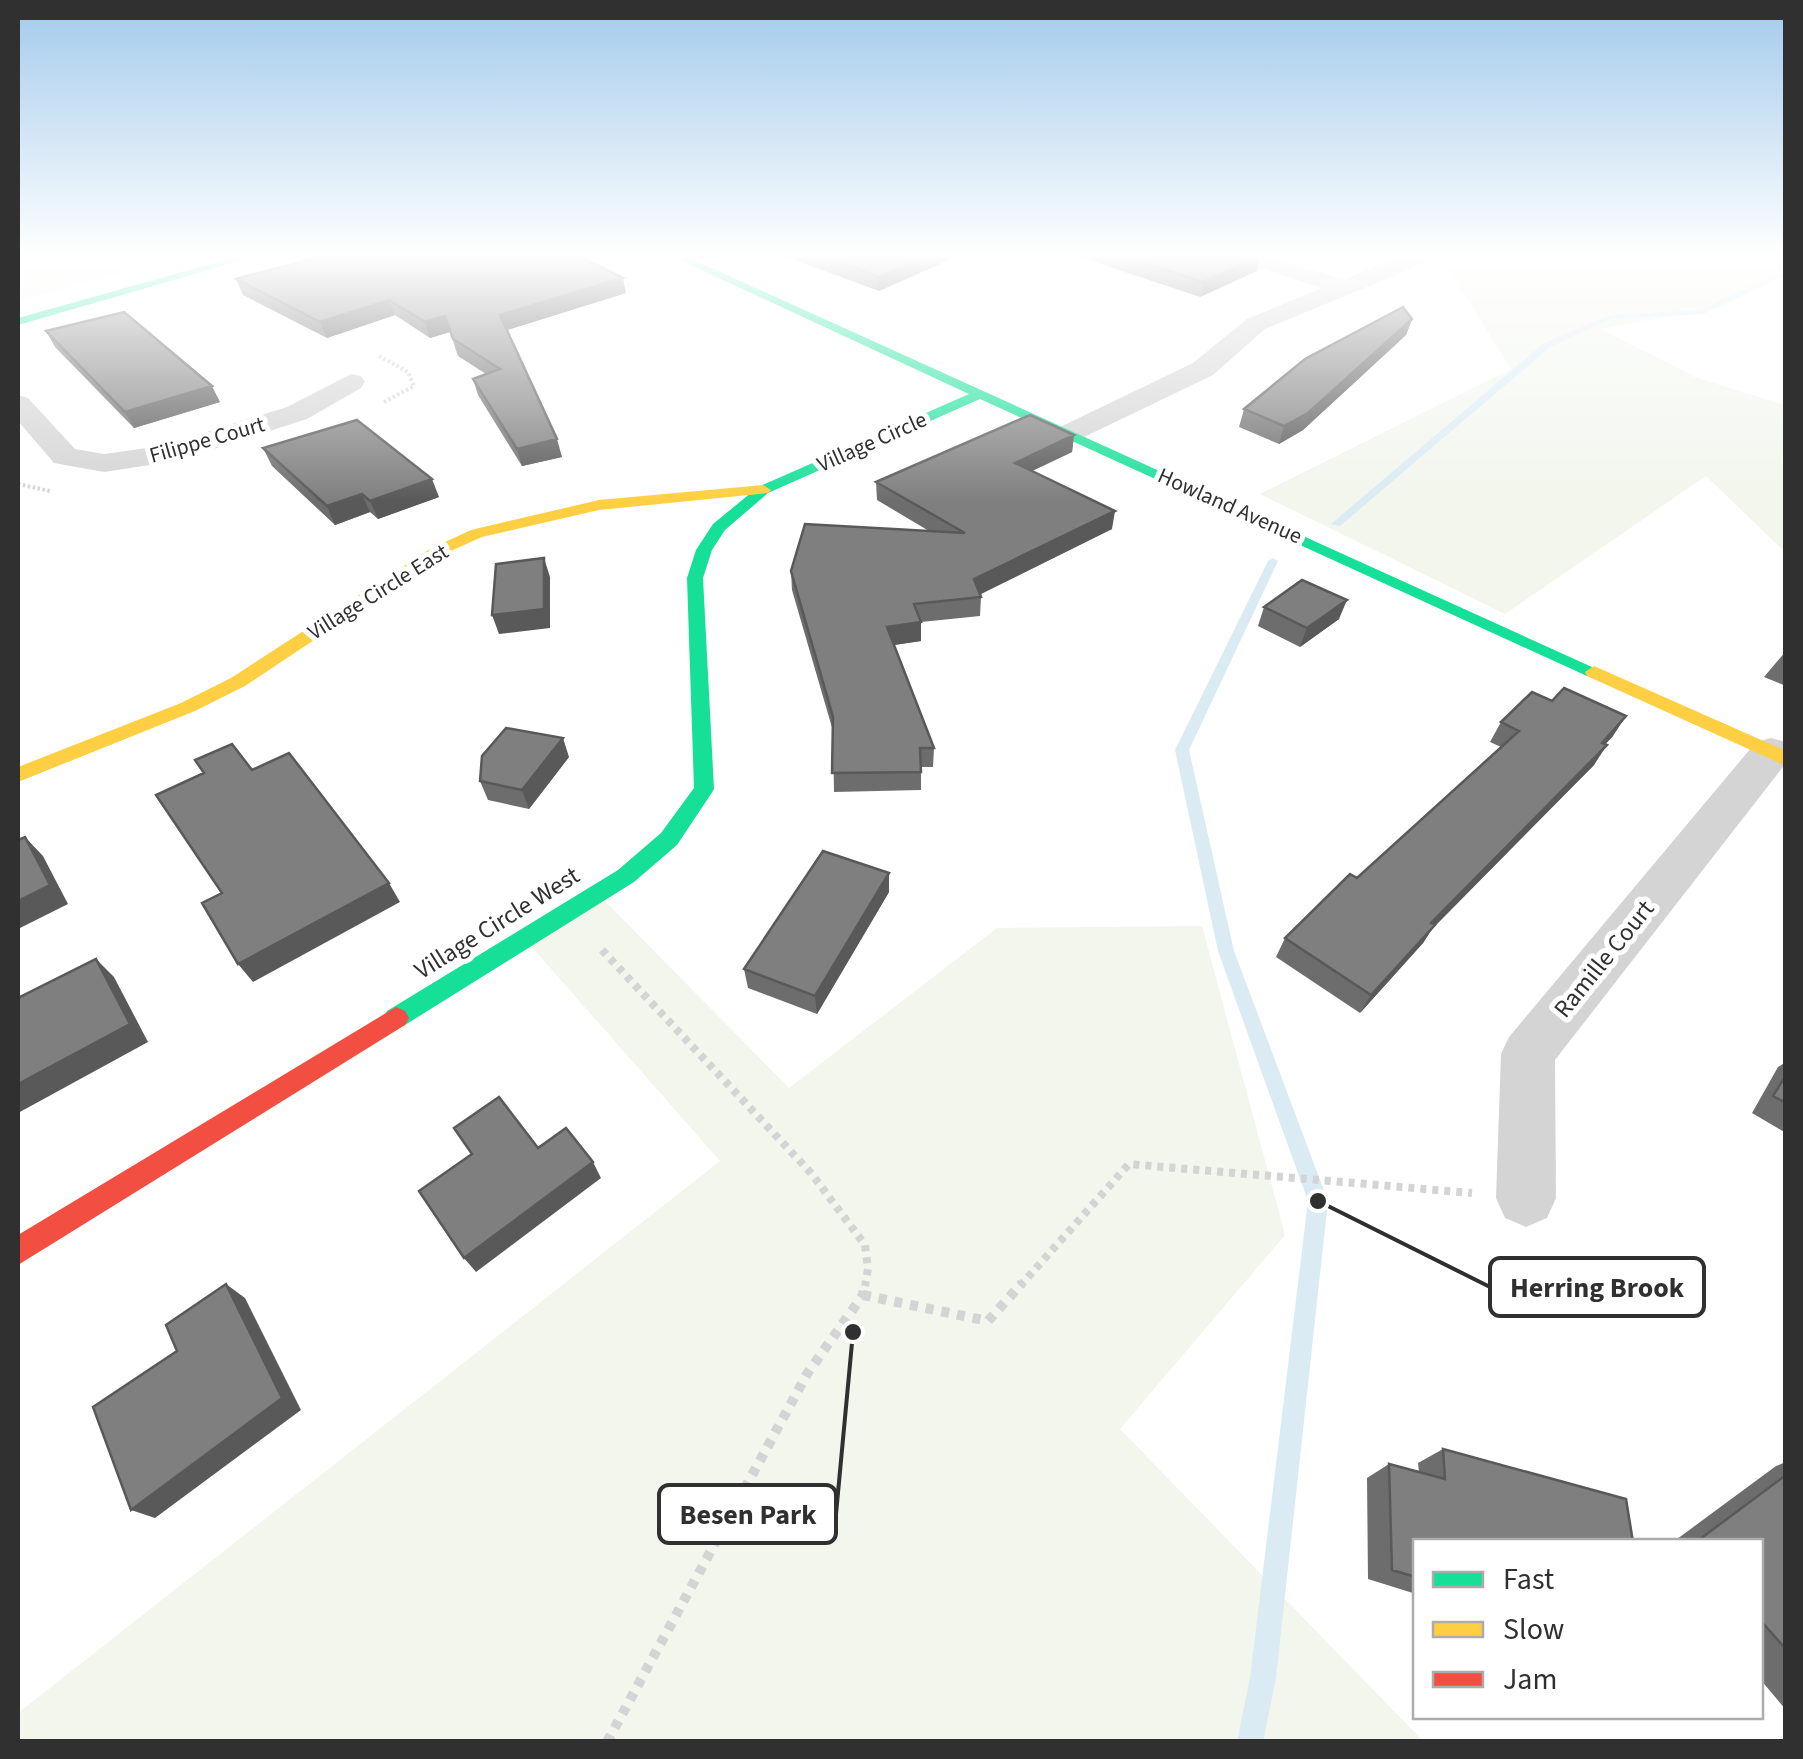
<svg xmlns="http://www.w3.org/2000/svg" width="1803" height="1759" font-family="'Source Sans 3',sans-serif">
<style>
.green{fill:#f2f6ed}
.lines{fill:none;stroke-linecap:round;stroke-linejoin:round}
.stream{fill:#daebf3;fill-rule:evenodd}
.path-far2{stroke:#d4d4d4;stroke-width:4;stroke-dasharray:2.5 2.5;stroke-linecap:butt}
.path-far1{stroke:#d4d4d4;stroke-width:8;stroke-dasharray:6 6;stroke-linecap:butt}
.path{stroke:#d4d4d4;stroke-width:10;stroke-dasharray:8 8;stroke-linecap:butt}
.street{fill:#d4d4d4;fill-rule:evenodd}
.fast{fill:#16e098;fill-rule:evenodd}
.slow{fill:#ffcf43;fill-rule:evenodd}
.jam{fill:#f24e42;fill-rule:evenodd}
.wall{fill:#6d6d6d}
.shaded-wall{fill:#595959}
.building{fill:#7f7f7f;stroke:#595959;stroke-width:2.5}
.labels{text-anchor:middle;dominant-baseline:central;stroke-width:10;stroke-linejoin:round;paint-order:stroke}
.far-street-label{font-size:22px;fill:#303030;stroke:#fff}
.street-label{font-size:25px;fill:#303030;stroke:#fff}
.leader{fill:none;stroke:#303030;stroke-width:4}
.callout-dot{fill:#303030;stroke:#fff;stroke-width:4}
.callout{fill:#fff;stroke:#303030;stroke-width:4}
.callout-label{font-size:28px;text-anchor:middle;font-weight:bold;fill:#303030}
</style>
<rect width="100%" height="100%" fill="#fff"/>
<path class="green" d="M18,255H186L18,301Z
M1492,255H1785V271L1723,307L1600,329L1697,378L1785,405V552L1706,476L1505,614L1260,494L1511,369L1448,269Z
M597,893L789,1088L997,928L1202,926L1285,1235L1120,1429L1423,1741L18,1742V1713L720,1161L524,938Z"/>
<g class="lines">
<path class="stream" d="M1786,270V275L1703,314L1611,319L1550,347L1340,526L1331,524L1544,343L1610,315L1699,310Z
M1273,558L1278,561L1189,750L1234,951L1328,1201L1276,1678L1263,1742H1237L1250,1678L1308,1201L1218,951L1175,750L1268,561Z"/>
<path class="path-far2" d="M379,356L408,372L414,386L384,402
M18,484L50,491"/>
<path class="path-far1" d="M602,950L811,1173L865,1245L868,1269L865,1286
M1020,1286L1129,1164L1472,1193"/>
<path class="path" d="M863,1295L988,1321L1022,1283
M607,1742L807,1374L863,1295L865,1283"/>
<path class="street" d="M1232,255H1266L1343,280L1404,255H1435L1432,260L1265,329L1213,375L1080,439H1060L1055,433L1060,427L1193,363L1247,319L1322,288L1235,260Z
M351,374L361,376L365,382L361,388L307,419L176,461L104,472L54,463L18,421V395L28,398L75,449L104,454L161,446L287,407Z
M1771,738L1786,742V763L1555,1060L1556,1198L1547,1218L1526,1227L1505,1218L1496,1198L1501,1054L1509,1037L1756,742Z"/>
<path class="fast" d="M243,255H260L18,325V318Z
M669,255H683L1603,672L1601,676H1587L980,399L768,493L725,530L712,550L703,578L714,789L711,794L677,845L634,882L405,1025L396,1029L387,1025L383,1018L387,1011L618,870L661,833L694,788L687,578L696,550L713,524L758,487L969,394Z"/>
<path class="slow" d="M763,485L771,490L768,493L599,510L482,537L442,555L245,686L195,711L18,782V767L181,703L231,678L430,549L471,530L599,500Z
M1594,666L1786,751V766L1587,676L1585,672Z"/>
<path class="jam" d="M396,1007L405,1011L409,1018L405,1025L18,1265V1235Z"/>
</g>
<path class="wall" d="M781,255H960L879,291Z
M1074,255H1258L1257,271L1200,297Z
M236,279L626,293L507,330L562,457L522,466L478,395L473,379L486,374L458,356L450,332L430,338L395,315L327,338L243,295Z
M1412,319L1406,335L1303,430L1279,444L1239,427L1244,409Z
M46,331L220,402L134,428L55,347Z
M1074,435L1072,452L1032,471L1112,529L980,594L981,597L980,616L921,622V641L894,645L934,748L933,767H921V790L834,792L833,731L792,590L791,571L929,531L877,500L876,482Z
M263,448L439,497L378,519L370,512L335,525L272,466Z
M1264,607L1339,619L1300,647L1258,626Z
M1786,651V686L1764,677Z
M1501,722L1613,736L1605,744L1594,765L1432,929L1423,943L1360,1013L1276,957L1285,938L1357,878L1501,747L1490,742Z
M569,757L529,809L488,800L480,781Z
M889,873V892L817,1014L748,988L744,969Z
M1786,1062V1133L1752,1113L1778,1067Z
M1443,1449L1633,1542H1416V1594L1368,1579L1367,1478L1389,1464L1419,1472L1418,1463Z
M1786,1462V1710L1760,1679V1542H1673L1776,1466Z"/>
<path class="shaded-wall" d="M929,255H960L879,291V277Z
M1260,256L1257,271L1200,297L1203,282Z
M623,278L626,293L504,331L500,315Z
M389,300L395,315L327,338L320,322Z
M445,316L450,332L430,338L425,322Z
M1412,319L1406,335L1303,430L1279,444L1284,426Z
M212,386L220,402L134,428L125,412Z
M1074,435L1072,452L1013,480L1015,463Z
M557,439L562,457L522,466L517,449Z
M432,479L439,497L378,519L370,501Z
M362,494L370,512L335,525L327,506Z
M1115,511L1112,529L973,598L974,579Z
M544,558L550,577V628L499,634L492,615Z
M1347,600L1339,619L1300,647L1307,628Z
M921,622V641L887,646V627Z
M1626,716L1613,736L1589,762L1602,743Z
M563,738L569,757L529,809L522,790Z
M1607,745L1594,765L1432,929L1423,943L1360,1013L1371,995L1431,923Z
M25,837L43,856L68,904L18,929V901Z
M889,873V892L817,1014L815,996Z
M389,883L400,902L253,982L238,964Z
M96,959L114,977L148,1042L18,1113V1084Z
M593,1162L601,1178L476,1272L464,1258Z
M226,1284L245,1298L301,1410L155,1518L131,1510Z"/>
<path class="building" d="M326,255H577L623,278L500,315L557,439L517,449L473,379L500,369L453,339L445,316L425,322L389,300L320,322L236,279Z
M818,255H929L879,277Z
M1121,255H1258L1260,256L1203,282Z
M1403,307L1412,319L1308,413L1284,426L1244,409L1305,359Z
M124,312L212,386L125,412L46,331Z
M1030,415L1074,435L1015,463L1115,511L974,579L981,597L914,604L921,622L887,627L934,748H920L921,772L832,773L833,717L791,571L805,524L965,533L876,482Z
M357,420L432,479L370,501L362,494L327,506L263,448Z
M544,558V609L492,615L496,564Z
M1302,580L1347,600L1307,628L1264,607Z
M1564,688L1626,716L1602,743L1607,745L1431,923L1435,925L1371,995L1285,938L1350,874L1357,878L1519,731L1501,722L1532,692L1552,701Z
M506,728L563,738L522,790L480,781L482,756Z
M232,744L252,770L289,753L389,883L238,964L202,903L222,893L156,795L204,773L195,760Z
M25,837L50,885L18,901V840Z
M823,851L889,873L815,996L744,969Z
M96,959L130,1024L18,1084V998Z
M1786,1075V1103L1773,1096Z
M499,1097L538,1148L566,1128L593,1162L464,1258L419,1191L472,1154L454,1128Z
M226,1284L282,1398L131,1510L93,1407L177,1351L166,1325Z
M1443,1449L1626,1499L1633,1542H1416V1577L1392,1570L1389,1464L1445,1479Z
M1786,1475V1649L1760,1620V1542H1696Z"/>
<linearGradient id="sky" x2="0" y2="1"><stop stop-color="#a2caec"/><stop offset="0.51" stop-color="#fff"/><stop offset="1" stop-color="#fff" stop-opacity="0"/></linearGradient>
<rect width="1803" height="501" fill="url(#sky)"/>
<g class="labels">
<g class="far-street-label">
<text transform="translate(207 440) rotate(-16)">Filippe Court</text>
<text transform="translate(872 442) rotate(-24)">Village Circle</text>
<text transform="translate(1230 506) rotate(24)">Howland Avenue</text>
<text transform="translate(378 592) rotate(-32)">Village Circle East</text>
</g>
<g class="street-label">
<text transform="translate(497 923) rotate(-32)">Village Circle West</text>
<text transform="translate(1604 959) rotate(-51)">Ramille Court</text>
</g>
</g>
<path class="leader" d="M1318 1201L1490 1287M853 1332L836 1514"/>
<g class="callout-dot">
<circle cx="1318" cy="1201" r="10"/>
<circle cx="853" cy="1332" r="10"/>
</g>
<g class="callout">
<rect x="1490" y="1258" width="214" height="58" rx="10"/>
<rect x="659" y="1485" width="177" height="58" rx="10"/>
</g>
<g class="callout-label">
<text x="1597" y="1297">Herring Brook</text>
<text x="748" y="1524">Besen Park</text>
</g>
<rect width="1803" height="1759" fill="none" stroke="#303030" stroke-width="40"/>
<rect x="1413" y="1539" width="350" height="180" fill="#ffffff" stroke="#acacac" stroke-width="2.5"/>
<rect x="1433" y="1572" width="50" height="15" fill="#16e098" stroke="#acacac" stroke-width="2.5"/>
<text x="1503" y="1589" font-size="30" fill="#303030">Fast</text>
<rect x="1433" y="1622" width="50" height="15" fill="#ffcf43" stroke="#acacac" stroke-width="2.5"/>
<text x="1503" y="1639" font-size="30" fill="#303030">Slow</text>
<rect x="1433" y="1672" width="50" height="15" fill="#f24e42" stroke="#acacac" stroke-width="2.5"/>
<text x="1503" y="1689" font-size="30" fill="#303030">Jam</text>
</svg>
